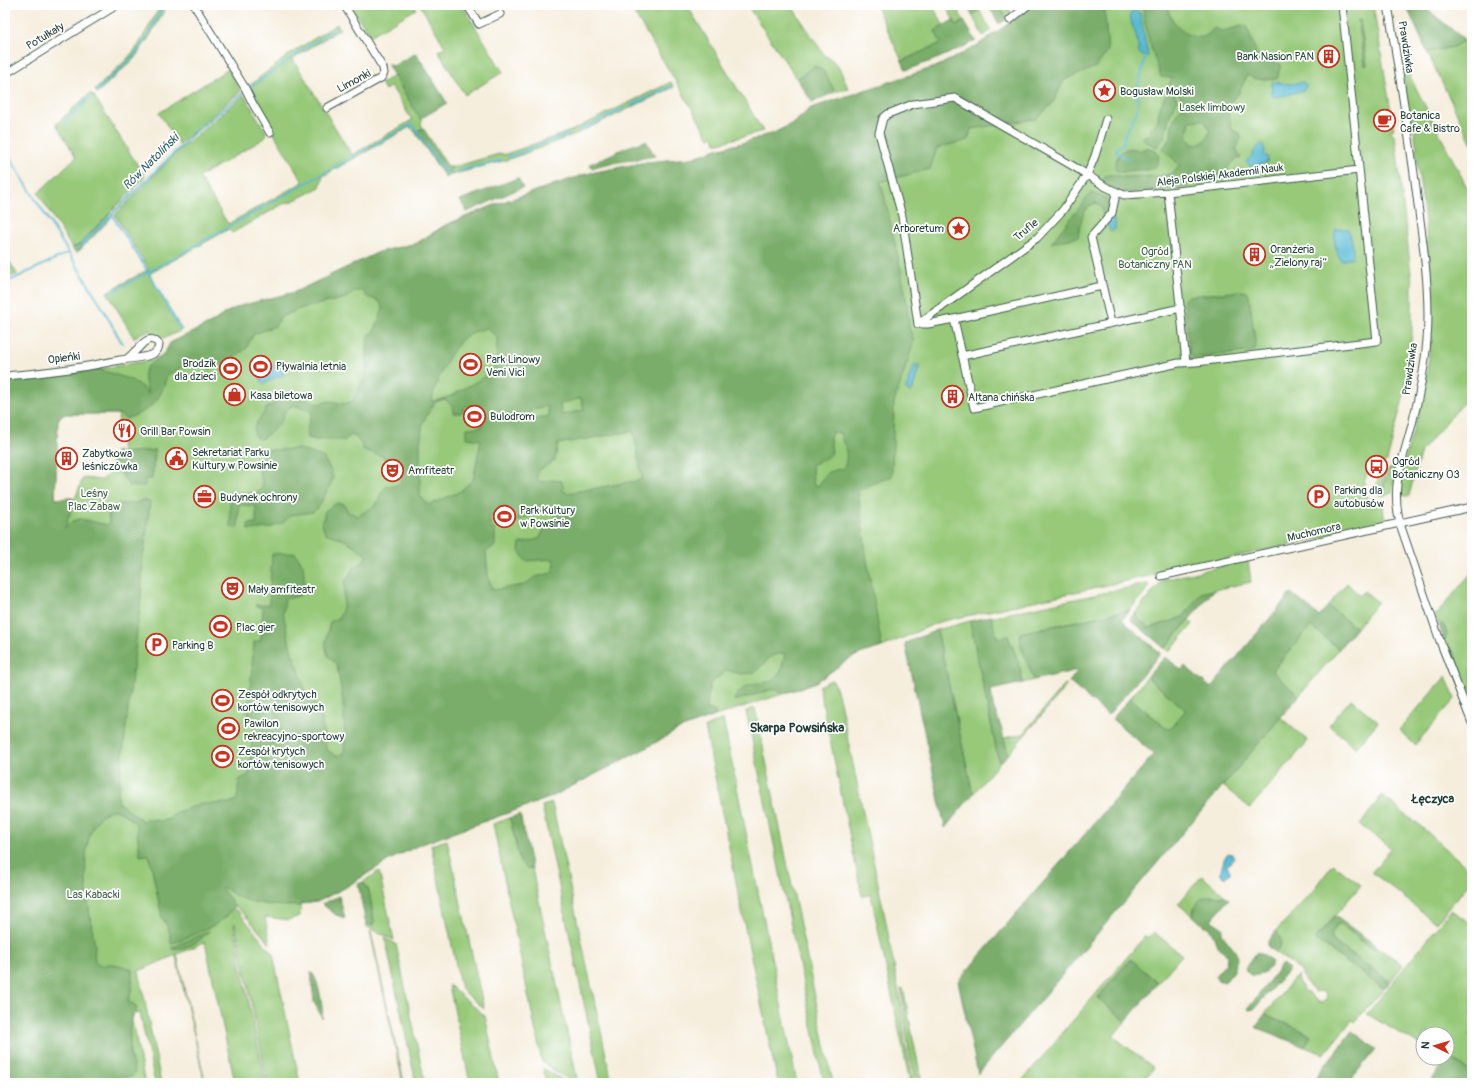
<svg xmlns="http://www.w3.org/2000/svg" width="1477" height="1088" font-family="Pangolin,sans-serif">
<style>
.green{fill:#97c979;stroke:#5b8356;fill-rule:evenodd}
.forest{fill:#79ad69;stroke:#4c754e;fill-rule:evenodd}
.water{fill:#55b9d3;stroke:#3a7b84}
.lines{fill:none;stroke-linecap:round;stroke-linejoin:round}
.stream{stroke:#55b9d3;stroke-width:2}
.minor-casing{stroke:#3f584d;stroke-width:9}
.minor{stroke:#fff;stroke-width:7}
.labels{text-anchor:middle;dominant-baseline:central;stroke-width:3.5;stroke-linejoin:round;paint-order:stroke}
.street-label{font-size:11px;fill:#1f3d34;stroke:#fff}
.poi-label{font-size:11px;fill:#1f3d34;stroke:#fff;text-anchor:start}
.park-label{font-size:11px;fill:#3d6045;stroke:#fff}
.water-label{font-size:12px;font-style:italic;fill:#2f6264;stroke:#fff}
.neighbourhood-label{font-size:12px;font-weight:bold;fill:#1f3d34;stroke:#fff}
.quarter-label{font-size:13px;font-weight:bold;fill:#1f3d34;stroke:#fff}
</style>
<rect width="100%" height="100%" fill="#fff"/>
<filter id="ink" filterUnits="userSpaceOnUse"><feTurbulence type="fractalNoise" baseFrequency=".025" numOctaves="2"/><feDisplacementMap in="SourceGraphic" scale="8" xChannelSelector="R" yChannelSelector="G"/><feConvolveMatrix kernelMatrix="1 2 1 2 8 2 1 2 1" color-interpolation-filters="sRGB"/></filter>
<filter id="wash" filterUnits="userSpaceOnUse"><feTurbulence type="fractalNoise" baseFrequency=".012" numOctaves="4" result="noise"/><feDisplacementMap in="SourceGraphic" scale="16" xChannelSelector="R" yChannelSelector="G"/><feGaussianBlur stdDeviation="0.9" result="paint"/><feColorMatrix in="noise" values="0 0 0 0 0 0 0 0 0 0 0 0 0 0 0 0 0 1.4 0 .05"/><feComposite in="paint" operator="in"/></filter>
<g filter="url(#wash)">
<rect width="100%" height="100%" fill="#f6eedd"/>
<path class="green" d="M161,5H168L148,39L134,59L97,93L95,90L127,59L138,46Z
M353,5H414L416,9L370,36L351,6Z
M420,5H462L503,72L465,95L438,51L445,47Z
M629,5H687L763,131L719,143H716L713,136L709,138L678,85Z
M747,5H791L825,56C839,61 842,75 848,88L835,92L824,71L815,66L797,79Z
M882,5H932L944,26L935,31L942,43L902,61L877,8Z
M945,5H955L964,21L957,26Z
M999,5H1007L1010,10V15L1007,19Z
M1032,5H1373L1394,129L1391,130L1392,133L1395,135L1412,282V333L1405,391L1387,461C1376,466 1364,471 1364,485C1363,489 1366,495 1367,498L1383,506L1385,524L939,622L882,647L865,652L850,658L818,681L795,690L715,716L679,729L646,748L549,798L419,845L389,860L346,887L317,902L301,904L300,916L288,920L265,917L270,944L244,914L234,905L235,912L237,910L273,954L300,1083H268L235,923L234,925L243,975L266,1083H235L205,942L139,971L161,1083H155L140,1013L135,1014L137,1009H135L132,1020L145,1083H5V379L81,371L98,368V369L153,360C162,356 166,352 170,343L213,322L225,313L240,306L295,292L379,252L417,243L445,225L497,204L586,174L647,162L692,158L717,149L743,143L776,132L795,122L811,108L938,66L975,47L1011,22ZM65,414H118L122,453L156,450L155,451L152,479C140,478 123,473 114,466L108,474L102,480L83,478L75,499L71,498L55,499L58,419ZM143,500L146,529H64L73,521L80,519L107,525L109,523L108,515L119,504H132ZM129,1038L130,1055L132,1058L125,1076Z
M979,10L991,30L983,36L972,15Z
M337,24L340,29L293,59L352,155L412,120L391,86L385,90L381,83L394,76L422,121L421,124L423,128L415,132L410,127L323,176L320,187L291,202L285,203L232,233L229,229L149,274L182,330L165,338L149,331L141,333L134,338L107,292L149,269L115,215L181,148L244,95L266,132L265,138L199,177L228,224L303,182L249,92L251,90L249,86L290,54Z
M1465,40L1472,45V144L1427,52L1453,47Z
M1400,57L1472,197V393L1421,451L1409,496H1398C1402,458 1418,422 1425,384C1439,307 1426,226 1415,149L1417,148L1413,123H1411Z
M228,69L241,91L179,144L159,113Z
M671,82L674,87L574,135L507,160L451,175V167H454L502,153L503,155L571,131Z
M90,93L94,96L145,177L79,245L72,248L38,193L76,157L56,124Z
M5,254L17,274L5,279Z
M1395,466H1397L1392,493L1384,496V487L1388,470Z
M1385,472L1382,496L1375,492L1379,475Z
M1248,560L1251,582L1201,593L1184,616L1172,621L1149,628L1138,619L1135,613L1163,580Z
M1472,572V708H1470L1458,680L1461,670L1453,650L1448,652L1444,641L1447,634L1444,625L1439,624L1435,615L1439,613L1441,609Z
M1347,583L1360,596L1364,591L1378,602L1356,628L1328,606Z
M1145,584H1148L1149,587L1130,610L1020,633L1021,646L1034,680L1023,683L1021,672L1008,636L997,638L991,617Z
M1189,620L1193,624L1169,652L1163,647H1166Z
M970,621L999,763L973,794L937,630Z
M1311,625L1339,649L1299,696L1272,672Z
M1446,676L1455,699L1415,745L1399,730Z
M1147,677L1186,710L1168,731L1130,698Z
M831,680L834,682L839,697L885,917L901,1004L905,1043L912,1073L916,1083H910L871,895L862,896L819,686Z
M1065,684L1067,685L1008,755L1004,738L1023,734Z
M1351,699L1378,722L1356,748L1329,725Z
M755,708L833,1083H824L746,711Z
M1280,717L1308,741L1250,808L1223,786Z
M723,719L797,1083H778L749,947L705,727Z
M1382,795L1414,822L1415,821L1472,872V880L1436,923L1372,872L1391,848L1360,825Z
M552,803L612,1083H601L542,806Z
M510,818L520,862L527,869H532L578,1083H575L556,1072L542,1062L493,824Z
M447,840L484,1009L461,989L431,845Z
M1333,864L1361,885L1315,939L1384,989L1355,1022L1352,1020L1324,1054L1305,1047L1311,1035L1265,1014L1297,975L1298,981L1305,991L1319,1002L1323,1003L1327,999L1326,993L1321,991L1315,992L1305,981L1300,970L1276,953C1280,944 1282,940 1276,931L1314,890Z
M379,871L394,940L367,927L366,924L372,925L374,921L369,891L363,882Z
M1202,876L1224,895L1221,897L1212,896L1194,907L1193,916L1178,904Z
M1451,910L1472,924V1031L1469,1035L1472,1037V1073L1450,1057L1447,1061L1441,1058H1447V1034H1423V1047L1367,1014Z
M1337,924H1340L1371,948L1373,949L1378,947L1403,965L1390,982L1333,941L1331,935Z
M370,931L371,932L404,1083H403Z
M1154,932L1182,955L1158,983L1130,959L1098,997L1126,1021L1113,1036L1154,1068L1141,1083H1020L1145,936L1148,938Z
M385,938L396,944L425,1083H416Z
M177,955L205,1083L176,956Z
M449,985L485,1016L499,1083H470Z
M903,988L922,1083H919C906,1058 906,1018 901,989Z
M543,1068L568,1083H546Z"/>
<path class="forest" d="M966,5H977L979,10L972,15Z
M988,5H999L1007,19L999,24Z
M1032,5H1104L1108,51L1096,67L1064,80L1053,103L1036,119L971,129L968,140L937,148L930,169L880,182L884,194L901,270L908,309L909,327L914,341L894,403L892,476L858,490L866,554L882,647L865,652L850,658L818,681L784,694L774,689L737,700H734C743,682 755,684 773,681L781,671L785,653L773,655L754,673L740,674L727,670L710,684L706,709L715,711V716L679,729L646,748L549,798L419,845L389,860L346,887L317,902L301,904L298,906C277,906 257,905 238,897C232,894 228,889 222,887L221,888L232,902C232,906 233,908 231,911C223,925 186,937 171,944C170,934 169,926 162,918L149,855L140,856L136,824C129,817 116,805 105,813C72,834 90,913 95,946C95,951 93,960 97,964C102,968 106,963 111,964C118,964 126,967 132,969V988L128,1002L135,1005L137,1009L131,1017L130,1030V1055L135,1072L132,1077H125L124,1083H5V379L61,375L98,369L129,379L140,385L148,394C147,388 144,381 144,375C145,365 154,362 161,357C165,354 168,348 170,343L213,322L225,313L240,306L295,292L379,252L417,243L445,226L497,204L586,174L647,162L692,158L717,149L743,143L776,132L795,122L811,108L938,66L975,47L1011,22ZM354,291H363L367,297L379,301L383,308L376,328L371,333L368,339L366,375L353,401L344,404L332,401L317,404L295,393L267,407C262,420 251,422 255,437L261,439L272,431L281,421L285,411L293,405L312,412L307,429L308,438L316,440H345L352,434L359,441L364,450L385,457V460L403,463L401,482L395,486H387L382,491L376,505L358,516L348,512L344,504L337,503L325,511L322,524L325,533C341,538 354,543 366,556L364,561L353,568L345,582L343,608L339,618L330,622C328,632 323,645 328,655C330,660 336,662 337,667C343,696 346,724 344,753L336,756L326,749L321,713L313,700L304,689L300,672L292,653L283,613L285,599L299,596L305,588L303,565L295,553L272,554L269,605H255L263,608L261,640L254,642L248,714L254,720L249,775L239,780L237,800L229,803L201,804L177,812L169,819L161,821L145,819L144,822L119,803L118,796L141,598L143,553H144L150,502L144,500L132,504H119L109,508V523L107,525L80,519L73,521L65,528L75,499L71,498L55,499L58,419L65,414H119L126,419C151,410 161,401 167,375L182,367L199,362L209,369L221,363L225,364L247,348L249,342L254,334L275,326L281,317L302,308L346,298ZM487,328L497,338V356L493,372L451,396L432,402C433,385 453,343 469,334C474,331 481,330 487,328ZM581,398L584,410L562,415L560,404ZM445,399L452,406L453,413H461L466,406L481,405L482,427L467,428V438L481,440L473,480L459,492L429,505L420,497V444L423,422L435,402ZM547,406L549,416L532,420L530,410ZM633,431L642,477L641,480L568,493L564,492L562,481L551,480L541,482L537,478L538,471L555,460L558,444ZM832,432L840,433C844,448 850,452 844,468L828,472L818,486L813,484L812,464L823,460L832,453L830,438ZM553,510L557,519L545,527L540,538L532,541L520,543L519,551L526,561L553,559L555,565L551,573L535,577L524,585L493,590L488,576L486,552L495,546V530L491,528L489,517L506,514L509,525L532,514Z
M1143,5H1167C1168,9 1169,14 1171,17C1177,29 1193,43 1207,35C1210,33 1212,30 1214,28L1222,31L1246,25L1259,60L1281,64L1277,79H1255L1247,75L1239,93L1227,106L1232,130L1240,133L1241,138L1236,149L1241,158C1237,159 1234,161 1232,163C1225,170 1223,180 1213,182L1198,173L1190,174L1187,187L1120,193L1102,181L1105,176L1112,175L1125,177L1162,176L1174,173L1179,166C1175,158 1168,156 1163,149L1171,136L1172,124L1177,113L1184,105C1181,95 1178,91 1168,88L1172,78L1161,77C1154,56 1143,28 1143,5ZM1204,120L1210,131C1206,140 1203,146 1192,144L1187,136L1190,121Z
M1406,5H1422L1465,40L1453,47L1427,52Z
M953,20L957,26L964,21L976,41L939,58L906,70L902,61L941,43L935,31Z
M1358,20H1360L1367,65L1365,66Z
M416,53L447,103L420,119L387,64L393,66Z
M814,66L824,71L835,92L812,102L797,79Z
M1169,92L1174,93L1177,100L1169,118L1164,138L1157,147L1145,141L1142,137L1145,135L1148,136L1151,129L1157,122L1159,111L1164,97Z
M423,128L447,165L451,167V175L445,177L415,132Z
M646,141L655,156L601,165L592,168L590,164L627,147Z
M1147,147L1157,152C1163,170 1149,170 1137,170C1130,170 1125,172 1118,172L1115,168C1116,153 1125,144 1140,151Z
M518,178L523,187L467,212L460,200Z
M1091,193L1107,198L1112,201L1109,213L1103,219L1102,208L1096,203C1081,207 1081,224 1078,237L1051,243Z
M108,215L111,218L80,250L76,253L72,248L79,245Z
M1244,291L1248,293L1249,296L1256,347L1254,351L1194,358L1190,354L1184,300L1188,296Z
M299,449L323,457L331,471L333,479L320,505L313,512L291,515L284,522L270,528L248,530V524L256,523V506L239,505L238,526L236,529L230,525V493H257L263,487C260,468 253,466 268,450Z
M156,450L155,451L152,479H145V486H129L119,470L111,463L115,451L122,453Z
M1214,590L1166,647H1163L1131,620V617L1135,613L1138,619L1149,628L1172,621L1184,616L1201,593Z
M1291,593L1319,616L1328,606L1356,628L1339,649L1311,626L1272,671L1299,696L978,1074L958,981L1154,754L1112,719L1130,698L1169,730L1186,710L1147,677L1164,658H1167L1181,670L1185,666L1211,688Z
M1130,610L1122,620L1159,652L1160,654L1108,715L1069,682L1078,670L1034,680L1021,646L1020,633Z
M991,616L997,638L1008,636L1018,661L1023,683L991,690L993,706L1001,727L1008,755L999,763L970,621Z
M1439,624L1444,625L1447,634L1444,641Z
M937,630L973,794L945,828L905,643Z
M1452,650L1461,670L1458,680L1448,652Z
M520,814L532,869H527L520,862L510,818Z
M363,882L369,891L374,921V923L372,925L366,924L358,884Z
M1224,895L1229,899L1211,920L1223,928L1222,934L1235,951L1238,957L1234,967V971L1225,982L1217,980L1215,976L1226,963L1227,956C1225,951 1218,948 1216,943C1214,937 1211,931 1207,925L1205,927L1193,916C1195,903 1200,895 1215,896C1219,897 1221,898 1224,895Z
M339,896L345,918L336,915L322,904Z
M1335,916L1378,947L1373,949L1371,948L1340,924H1337L1331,935L1333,941L1390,982L1384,989L1315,939Z
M209,931C197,944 189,948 172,949L171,948Z
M1276,931C1283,940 1281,944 1276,953L1268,947V941Z
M1257,952L1266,956L1272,962C1268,972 1261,975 1252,976L1247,972L1245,968Z
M1131,959L1158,983L1126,1021L1098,998Z
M1282,964L1289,969L1254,1009L1249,1010L1248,1009L1250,1006Z
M311,972C318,976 324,1010 322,1018L314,1002Z
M1265,1014L1311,1035L1305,1047L1255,1027Z
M1352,1031L1376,1049L1348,1083H1311Z
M1450,1057L1472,1073V1083H1429Z"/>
<path class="water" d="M1135,10L1140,13L1148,56L1145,57L1139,53L1136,35L1132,25L1130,14Z
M1272,82L1290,84L1303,82L1306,86L1304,90L1287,95L1274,97L1271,95Z
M1261,144H1263L1265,151L1264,155L1268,157L1267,163L1250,166L1246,161C1254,157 1253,149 1261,144Z
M1112,218L1115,221V229L1112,232L1109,230L1108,221Z
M1336,229H1348C1351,234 1355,254 1352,258H1349L1341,261C1336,253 1332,238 1336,229Z
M235,361L240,368L227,377L222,370Z
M278,363L284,374L263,384L258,374Z
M915,365H918L919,367L912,392H908L906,390L909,377Z
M1228,853L1232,854L1234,858L1227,866L1230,871V873L1226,877H1223L1220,872L1225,857Z"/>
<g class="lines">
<path class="stream" d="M250,88L310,45L335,29
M97,91C115,74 135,57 148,36C154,26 159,15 164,5
M630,106L672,86
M63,123L92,96
M578,131L625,108
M5,150L98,300L122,343
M508,157L569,134
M1130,159C1124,158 1120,156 1116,151L1117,148L1123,143L1125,134L1137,112L1138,88L1145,57
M455,172L502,160
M112,215L147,270L181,330
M77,249L193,134L243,93
M5,283L68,253
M109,294L408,126L413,125L446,174L449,173"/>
</g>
</g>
<g filter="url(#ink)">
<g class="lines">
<defs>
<path id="minor" d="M194,5L245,88L253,104L270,133
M467,5L479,24L500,14
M1388,5C1399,72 1410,138 1418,205C1423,242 1428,279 1428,316C1428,352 1421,389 1412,424C1403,462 1390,483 1400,524L1440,641L1472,723
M1010,20L1028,5
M5,74L117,5
M327,108L381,78L384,73L383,68L344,5
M1168,192L1186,362
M954,319L974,408L1179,363L1196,362L1377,341L1342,5
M1111,323L1091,237L1112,213L1116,193
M918,324L902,216L879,133L883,118L888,114L913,104L955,98L1078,169L1106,187L1124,195L1168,192L1359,170
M918,324L1037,238L1063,210L1087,175L1095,156L1106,119
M918,324H928L954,319L1102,286
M962,356L1181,308
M5,376C44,373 82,368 120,360C131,359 144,358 153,354C158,351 159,348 159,344C148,332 141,347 133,353C131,356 128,358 125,360
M1161,576L1472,507"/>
</defs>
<use href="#minor" class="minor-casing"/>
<use href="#minor" class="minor"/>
</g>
</g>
<defs>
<symbol id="building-ring" viewBox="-11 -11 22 22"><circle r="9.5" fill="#fff" stroke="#c8321e" stroke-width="1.5"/><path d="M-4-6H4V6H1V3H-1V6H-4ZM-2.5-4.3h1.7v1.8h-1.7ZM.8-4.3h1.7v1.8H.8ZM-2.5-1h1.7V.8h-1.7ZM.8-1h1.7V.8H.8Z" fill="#c8321e"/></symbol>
<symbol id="sight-ring" viewBox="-11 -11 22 22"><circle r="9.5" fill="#fff" stroke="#c8321e" stroke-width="1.5"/><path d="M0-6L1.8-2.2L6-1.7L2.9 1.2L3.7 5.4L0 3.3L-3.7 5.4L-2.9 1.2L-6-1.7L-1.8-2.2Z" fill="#c8321e"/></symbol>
<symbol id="cafe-ring" viewBox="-11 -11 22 22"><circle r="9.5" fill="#fff" stroke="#c8321e" stroke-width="1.5"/><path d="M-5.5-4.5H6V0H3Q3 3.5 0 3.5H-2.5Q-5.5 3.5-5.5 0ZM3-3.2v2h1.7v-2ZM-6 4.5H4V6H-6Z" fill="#c8321e"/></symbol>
<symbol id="stadium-ring" viewBox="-11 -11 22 22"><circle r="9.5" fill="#fff" stroke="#c8321e" stroke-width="1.5"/><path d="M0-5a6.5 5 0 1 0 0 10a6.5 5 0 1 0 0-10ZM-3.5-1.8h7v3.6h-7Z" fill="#c8321e"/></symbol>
<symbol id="shop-ring" viewBox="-11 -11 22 22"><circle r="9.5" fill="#fff" stroke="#c8321e" stroke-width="1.5"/><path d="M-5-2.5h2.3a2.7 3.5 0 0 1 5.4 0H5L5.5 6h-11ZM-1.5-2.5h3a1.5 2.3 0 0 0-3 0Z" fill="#c8321e"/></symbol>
<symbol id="restaurant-ring" viewBox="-11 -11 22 22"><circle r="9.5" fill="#fff" stroke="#c8321e" stroke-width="1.5"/><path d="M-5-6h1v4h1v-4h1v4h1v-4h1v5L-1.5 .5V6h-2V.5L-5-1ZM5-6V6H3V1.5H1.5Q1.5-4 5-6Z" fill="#c8321e"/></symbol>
<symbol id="civic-ring" viewBox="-11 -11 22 22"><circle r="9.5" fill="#fff" stroke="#c8321e" stroke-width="1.5"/><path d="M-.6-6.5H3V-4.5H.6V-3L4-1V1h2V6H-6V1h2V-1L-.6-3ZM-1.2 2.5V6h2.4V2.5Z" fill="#c8321e"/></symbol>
<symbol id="bus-ring" viewBox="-11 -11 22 22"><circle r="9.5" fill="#fff" stroke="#c8321e" stroke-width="1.5"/><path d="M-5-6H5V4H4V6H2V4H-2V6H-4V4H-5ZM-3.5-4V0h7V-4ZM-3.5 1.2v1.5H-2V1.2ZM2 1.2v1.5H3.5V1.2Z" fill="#c8321e"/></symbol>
<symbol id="theatre-ring" viewBox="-11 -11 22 22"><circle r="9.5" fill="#fff" stroke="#c8321e" stroke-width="1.5"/><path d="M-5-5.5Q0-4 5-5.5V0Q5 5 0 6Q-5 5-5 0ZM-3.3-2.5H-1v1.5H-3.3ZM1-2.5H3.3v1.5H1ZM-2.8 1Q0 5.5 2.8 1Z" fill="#c8321e"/></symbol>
<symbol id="parking-ring" viewBox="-11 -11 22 22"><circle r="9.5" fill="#fff" stroke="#c8321e" stroke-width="1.5"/><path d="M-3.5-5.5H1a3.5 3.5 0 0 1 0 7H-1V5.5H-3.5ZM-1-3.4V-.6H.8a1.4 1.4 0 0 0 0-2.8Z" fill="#c8321e"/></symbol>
<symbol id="office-ring" viewBox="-11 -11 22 22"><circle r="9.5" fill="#fff" stroke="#c8321e" stroke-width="1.5"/><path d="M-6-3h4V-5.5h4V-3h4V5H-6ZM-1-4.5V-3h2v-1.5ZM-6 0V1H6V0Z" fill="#c8321e"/></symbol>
</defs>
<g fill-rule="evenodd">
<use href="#building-ring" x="1316" y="44" width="25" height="25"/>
<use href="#sight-ring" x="1092" y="78" width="25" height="25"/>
<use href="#cafe-ring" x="1372" y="108" width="25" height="25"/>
<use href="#sight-ring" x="946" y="216" width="25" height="25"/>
<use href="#building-ring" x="1242" y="242" width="25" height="25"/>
<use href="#stadium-ring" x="458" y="352" width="25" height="25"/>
<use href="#stadium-ring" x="248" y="354" width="25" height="25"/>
<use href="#stadium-ring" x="218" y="356" width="25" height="25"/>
<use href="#shop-ring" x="222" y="382" width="25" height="25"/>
<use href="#building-ring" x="940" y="384" width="25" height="25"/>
<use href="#stadium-ring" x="462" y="404" width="25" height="25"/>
<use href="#restaurant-ring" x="112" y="418" width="25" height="25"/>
<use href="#civic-ring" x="164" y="446" width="25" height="25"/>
<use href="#building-ring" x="54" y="446" width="25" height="25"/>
<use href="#bus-ring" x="1364" y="454" width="25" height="25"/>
<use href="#theatre-ring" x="380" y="458" width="25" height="25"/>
<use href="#parking-ring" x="1306" y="484" width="25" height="25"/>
<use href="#office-ring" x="192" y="484" width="25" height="25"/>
<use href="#stadium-ring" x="492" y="504" width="25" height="25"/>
<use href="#theatre-ring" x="220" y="576" width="25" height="25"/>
<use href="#stadium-ring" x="208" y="614" width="25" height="25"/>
<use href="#parking-ring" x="144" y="632" width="25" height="25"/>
<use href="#stadium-ring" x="210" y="688" width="25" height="25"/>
<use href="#stadium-ring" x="216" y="716" width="25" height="25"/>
<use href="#stadium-ring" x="210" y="744" width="25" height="25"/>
</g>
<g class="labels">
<g class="street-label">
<text transform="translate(45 36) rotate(-31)">Potułkały</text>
<text transform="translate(1406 47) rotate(81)">Prawdziwka</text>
<text transform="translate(354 81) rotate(-29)">Limonki</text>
<text transform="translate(1220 175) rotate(-7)">Aleja Polskiej Akademii Nauk</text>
<text transform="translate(1026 230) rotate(-40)">Trufle</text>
<text transform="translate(64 358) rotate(-7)">Opieńki</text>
<text transform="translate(1410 369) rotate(-82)">Prawdziwka</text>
<text transform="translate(1314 532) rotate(-13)">Muchomora</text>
</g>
<g class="poi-label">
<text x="1314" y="56" text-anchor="end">Bank Nasion PAN</text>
<text x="1120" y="91">Bogusław Molski</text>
<text x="1400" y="115">Botanica<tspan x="1400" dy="13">Cafe &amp; Bistro</tspan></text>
<text x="944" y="228" text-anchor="end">Arboretum</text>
<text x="1270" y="249">Oranżeria<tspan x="1270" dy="13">„Zielony raj”</tspan></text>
<text x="486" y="359">Park Linowy<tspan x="486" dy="13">Veni Vici</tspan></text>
<text x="216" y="363" text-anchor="end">Brodzik<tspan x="216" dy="13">dla dzieci</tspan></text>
<text x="276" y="366">Pływalnia letnia</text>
<text x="250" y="395">Kasa biletowa</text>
<text x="968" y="397">Altana chińska</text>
<text x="490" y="416">Bulodrom</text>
<text x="140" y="431">Grill Bar Powsin</text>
<text x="192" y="452">Sekretariat Parku<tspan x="192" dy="13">Kultury w Powsinie</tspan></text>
<text x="82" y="453">Zabytkowa<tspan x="82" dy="13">leśniczówka</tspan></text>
<text x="1392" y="461">Ogród<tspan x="1392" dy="13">Botaniczny 03</tspan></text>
<text x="408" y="470">Amfiteatr</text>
<text x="1334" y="490">Parking dla<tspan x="1334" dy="13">autobusów</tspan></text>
<text x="220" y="497">Budynek ochrony</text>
<text x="520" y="510">Park Kultury<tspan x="520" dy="13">w Powsinie</tspan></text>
<text x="248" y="589">Mały amfiteatr</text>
<text x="236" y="627">Plac gier</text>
<text x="172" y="645">Parking B</text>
<text x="238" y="694">Zespół odkrytych<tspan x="238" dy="13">kortów tenisowych</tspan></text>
<text x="244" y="723">Pawilon<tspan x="244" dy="13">rekreacyjno-sportowy</tspan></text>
<text x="238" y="751">Zespół krytych<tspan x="238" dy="13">kortów tenisowych</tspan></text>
</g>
<g class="park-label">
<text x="1212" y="107">Lasek limbowy</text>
<text x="1155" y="251">Ogród<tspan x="1155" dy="13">Botaniczny PAN</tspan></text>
<text x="94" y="493">Leśny<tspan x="94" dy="13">Plac Zabaw</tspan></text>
<text x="93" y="894">Las Kabacki</text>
</g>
<g class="water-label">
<text transform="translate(151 162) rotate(-45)">Rów Natoliński</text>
</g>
<g class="neighbourhood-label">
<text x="1433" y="799">Łęczyca</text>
</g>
<g class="quarter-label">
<text x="797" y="728">Skarpa Powsińska</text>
</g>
</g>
<rect width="1477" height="1088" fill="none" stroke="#fff" stroke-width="20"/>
<g transform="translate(1435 1046) rotate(275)"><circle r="19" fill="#ffffff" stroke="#a5b1ae"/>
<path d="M0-3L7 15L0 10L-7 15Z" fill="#c8321e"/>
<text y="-6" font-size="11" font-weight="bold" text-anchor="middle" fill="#1f3d34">N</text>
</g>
</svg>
